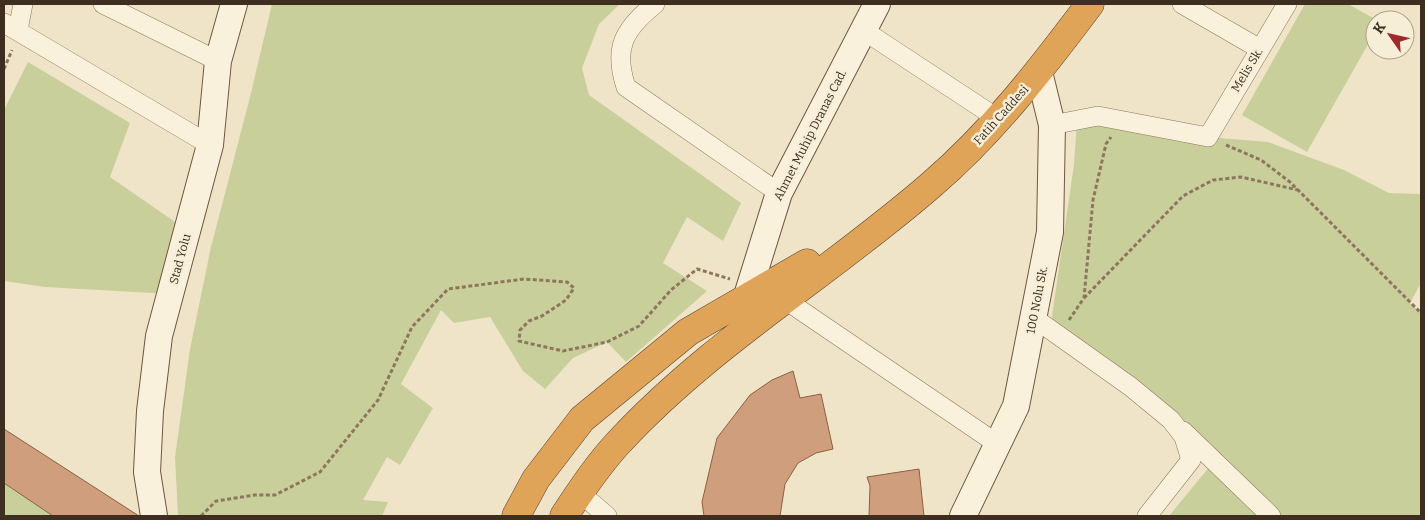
<svg xmlns="http://www.w3.org/2000/svg" width="1425" height="520" font-family="Bitter,serif">
<style>
.green{fill:#c9cf9b}
.building{fill:#cf9f7d;stroke:#8d5f41}
.lines{fill:none;stroke-linecap:round;stroke-linejoin:round}
.street-casing{stroke:#8d765c;stroke-width:20}
.secondary-casing{stroke:#6f573f;stroke-width:28}
.highway-casing{stroke:#5b4430;stroke-width:29}
.path{stroke:#8d765c;stroke-width:3;stroke-dasharray:4 2.5;stroke-linecap:butt}
.street{stroke:#faf1dc;stroke-width:19}
.secondary{stroke:#faf1dc;stroke-width:26}
.highway{stroke:#e0a458;stroke-width:28}
.labels{text-anchor:middle;dominant-baseline:central;stroke-width:5;stroke-linejoin:round;paint-order:stroke}
.street-label{font-size:12px;fill:#3d2e20;stroke:#f7eed8}
</style>
<rect width="100%" height="100%" fill="#f0e4c8"/>
<path class="green" d="M272,4H620L599,24L582,68L589,95L741,203L723,241L687,217L663,263L707,291L626,362L607,342L573,358L545,389L523,371L490,317L454,323L441,310L401,384L433,408L400,465L387,457L363,500L388,502L382,516H178L175,457L190,349L211,247L250,97Z
M1305,4H1348L1377,20H1375V32L1307,152L1242,115Z
M28,62L130,123L110,177L181,226L170,294L45,287L4,281V110Z
M1077,120L1208,137L1268,142L1344,170L1389,193L1421,194V283L1410,303L1421,313V516H1169L1215,460L1050,330L1074,164Z
M4,483L53,516H4Z"/>
<path class="building" d="M793,371L800,398L821,394L833,449L816,453L798,463L785,484L780,516H704L702,502L717,438L750,395L772,380Z
M4,429L139,516H53L4,483Z
M919,469L924,516H869L870,486L867,477Z"/>
<g class="lines">
<defs>
<path id="street" d="M103,4L218,61
M655,4C624,29 613,48 626,87L779,193
M1182,4L1260,49
M4,23L210,145
M18,30L23,4
M863,30L1000,120
M1052,125L1098,116L1208,137L1287,4
M784,299L999,445
M1034,318L1131,387L1171,420L1184,437L1191,460L1147,516
M1183,431L1271,516
M579,492L607,516"/>
<path id="secondary" d="M746,299L779,193L877,4
M154,516L147,472L150,411L159,336L210,145L218,61L234,4
M963,516L1016,406L1050,232L1052,125L1039,72"/>
<path id="highway" d="M516,516L536,479L582,419L688,332L807,263
M564,516C581,490 599,463 620,441C712,342 830,273 931,185C993,132 1041,69 1090,4"/>
</defs>
<use href="#street" class="street-casing"/>
<use href="#secondary" class="secondary-casing"/>
<use href="#highway" class="highway-casing"/>
<path class="path" d="M4,69L12,50
M1226,145L1261,160L1290,182L1421,313
M1084,298L1183,196L1213,180L1241,177L1298,190
M1069,320L1084,298L1093,200L1106,144L1111,137
M201,516L216,501L255,495H275L320,472L378,400L412,327L448,289L524,279L567,282L574,288L566,300L542,316L529,321L520,330L519,341L563,351L607,342L639,326L671,290L697,269L730,279"/>
<use href="#street" class="street"/>
<use href="#secondary" class="secondary"/>
<use href="#highway" class="highway"/>
</g>
<g class="labels">
<g class="street-label">
<text transform="translate(1247 70) rotate(-59)">Melis Sk.</text>
<text transform="translate(1001 115) rotate(-48)">Fatih Caddesi</text>
<text transform="translate(810 135) rotate(-63)">Ahmet Muhip Dranas Cad.</text>
<text transform="translate(180 259) rotate(-75)">Stad Yolu</text>
<text transform="translate(1037 300) rotate(-79)">100 Nolu Sk.</text>
</g>
</g>
<rect width="1425" height="520" fill="none" stroke="#3d2e20" stroke-width="10"/>
<g transform="translate(1390 35) rotate(304)"><circle r="24" fill="#f7eed8" stroke="#ada18e"/>
<path d="M0-4L9 19L0 12L-9 19Z" fill="#9e2a2b"/>
<text y="-8" font-size="14" font-weight="bold" text-anchor="middle" fill="#3d2e20">K</text>
</g>
</svg>
